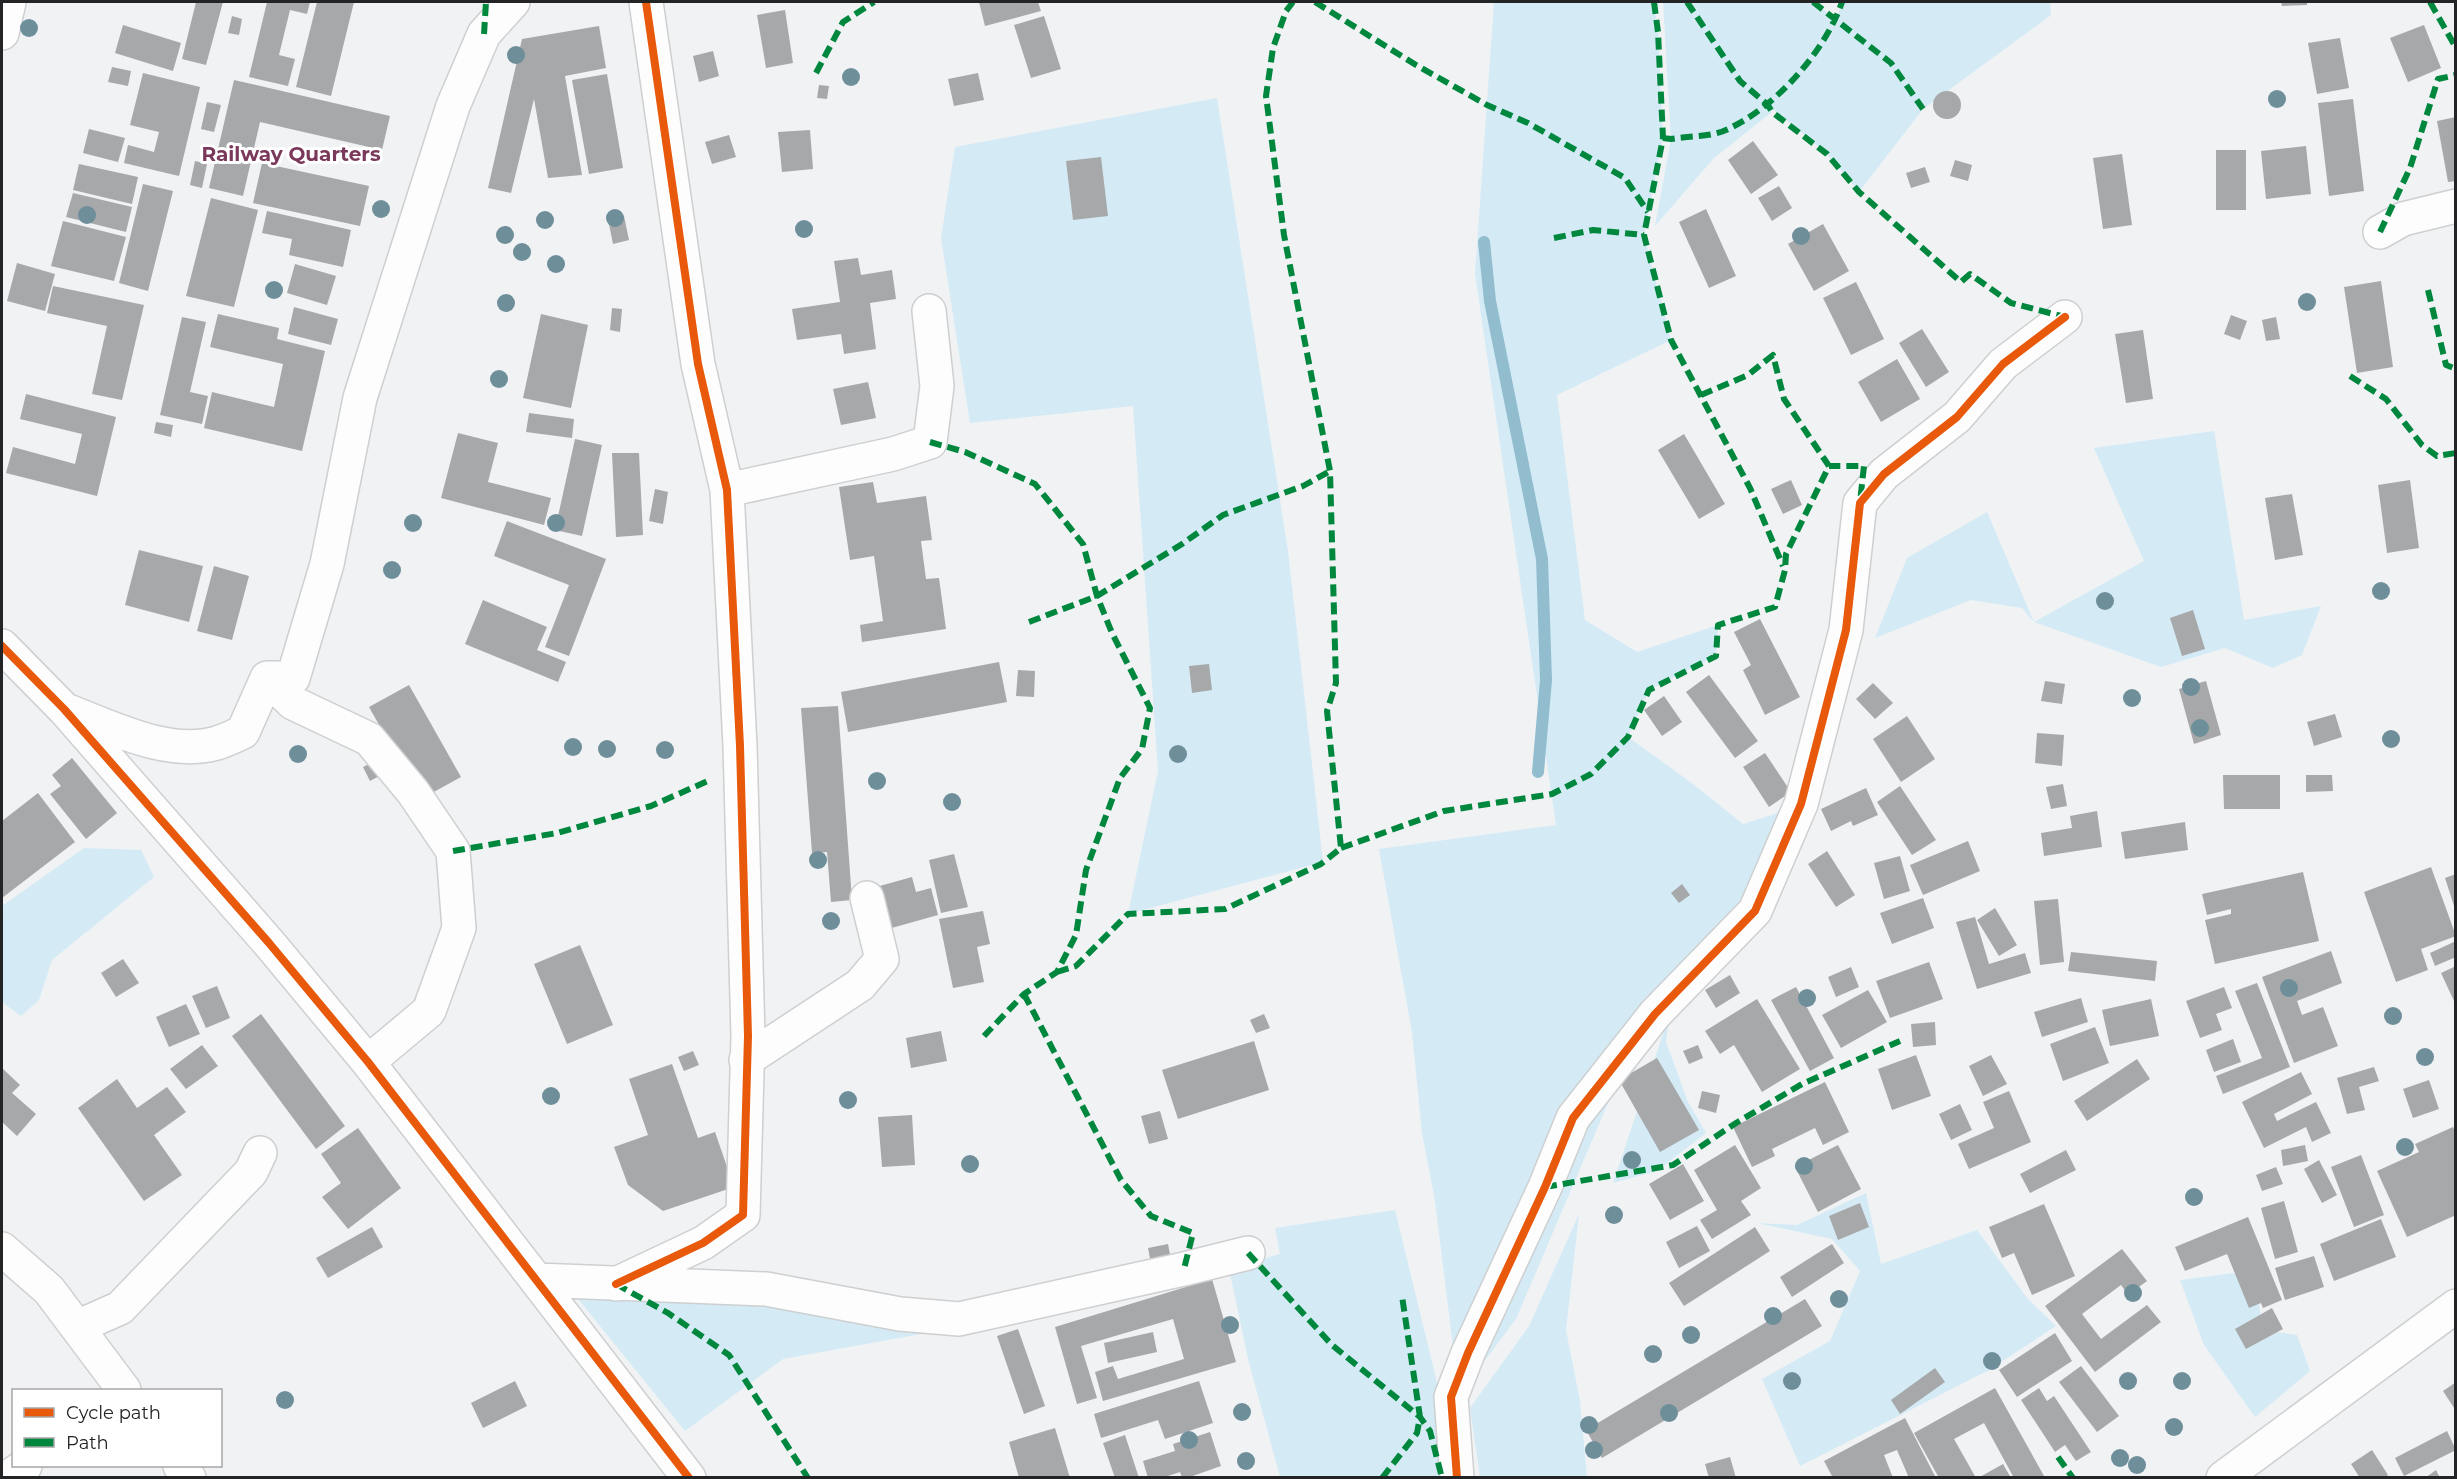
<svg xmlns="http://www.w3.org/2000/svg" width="2457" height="1479" font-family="Montserrat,sans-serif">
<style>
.green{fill:#d4ebf6}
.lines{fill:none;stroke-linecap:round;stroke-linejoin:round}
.stream{stroke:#91bdcf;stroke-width:12}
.building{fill:#a7a8a9}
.minor-casing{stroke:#cdcfd0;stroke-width:36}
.minor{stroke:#fdfdfd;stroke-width:33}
.quiet{stroke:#00873e;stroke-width:6;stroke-dasharray:12 6;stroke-linecap:butt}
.cycleway-casing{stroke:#fff;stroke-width:11}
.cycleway{stroke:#e8590c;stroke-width:8}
.tree{fill:#6e8e9a}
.labels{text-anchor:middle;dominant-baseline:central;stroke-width:6;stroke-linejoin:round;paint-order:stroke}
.quarter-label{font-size:20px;font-weight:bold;fill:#7a385a;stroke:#fff}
</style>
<rect width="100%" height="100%" fill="#f0f2f4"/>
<path class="green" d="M1494,2H1654L1658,32L1663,138L1644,235L1671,340L1557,395L1585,620L1637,652L1718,625L1716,656L1649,690L1628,737L1693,784L1743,824L1790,809L1741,908L1649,1007L1516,1319L1459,1395L1435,1201L1422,1133L1412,1032L1379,849L1556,825L1475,274Z
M1663,2H1813L1836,19L1842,2H2050L2051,15L1923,109L1859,192L1827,154L1769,106L1772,112L1714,158L1655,226L1671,139Z
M1217,98L1288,551L1323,862L1128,914L1158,771L1133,406L970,423L941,238L955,147Z
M2214,431L2244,620L2321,606L2302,655L2273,668L2225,648L2161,667L2034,622L2022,608L1971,600L1875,638L1907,558L1987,512L2034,622L2144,561L2094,448Z
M84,848L141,850L154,877L52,960L39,1000L21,1016L2,1002V906Z
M1670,1013L1666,1042L1688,1102L1706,1133L1657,1171L1613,1183Z
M1866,1193L1881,1264L1977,1230L2028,1299L2056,1326L1989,1370L1800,1466L1762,1379L1830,1341L1860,1271L1832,1239L1757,1223L1797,1225Z
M1395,1210L1460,1477H1280L1249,1363L1229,1269L1280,1254L1275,1228Z
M1579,1214L1566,1330L1580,1401L1587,1477H1480L1470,1408L1529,1326Z
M2241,1272L2256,1285L2263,1330L2297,1335L2310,1371L2255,1417L2204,1345L2180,1280Z
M574,1294L771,1301L932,1332L783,1359L685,1431Z"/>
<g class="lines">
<path class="stream" d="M1484,242L1490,301L1542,559L1546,680L1538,772"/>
</g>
<path class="building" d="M196,2H223L206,65L182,59Z
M267,2H310L307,14L290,10L279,55L295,59L288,86L249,77Z
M317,2H354L331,96L296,87Z
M979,2H1038L1041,11L985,26Z
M2281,2H2307V5L2282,6Z
M785,10L793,63L766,68L757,15Z
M232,16L242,19L239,35L228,33Z
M1044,16L1061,69L1031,78L1014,25Z
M123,25L181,43L173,71L115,53Z
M2424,25L2441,68L2408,82L2390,38Z
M599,26L606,68L565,76L582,175L548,178L534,99L511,193L488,188L522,39Z
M2340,38L2349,88L2317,94L2308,43Z
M713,51L719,76L699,82L693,56Z
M112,67L131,71L128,86L108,82Z
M143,73L200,87L179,176L124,163L128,145L154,152L159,132L130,125Z
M978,73L984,100L954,106L948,79Z
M607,74L623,168L589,174L572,80Z
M234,80L390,116L382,150L260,122L243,196L209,188Z
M819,85L829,86L827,99L817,98Z
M1933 105a14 14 0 1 1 28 0a14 14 0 1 1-28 0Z
M2353,99L2364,191L2329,196L2318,103Z
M207,102L221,105L214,132L201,129Z
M2456,117V181L2448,182L2437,121Z
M89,129L125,138L118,162L83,153Z
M810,130L813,169L782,172L778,132Z
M729,135L736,157L712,164L705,142Z
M1753,141L1778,175L1751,194L1728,160Z
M2306,146L2311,194L2266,199L2261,151Z
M2216,150H2246V210H2216Z
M2122,154L2132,225L2103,229L2093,158Z
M1101,157L1108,216L1073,220L1066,161Z
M1955,160L1972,165L1968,181L1950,176Z
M195,161L207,164L202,188L190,185Z
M262,163L369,186L360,226L253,203Z
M79,164L138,177L132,204L73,190Z
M1925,167L1930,182L1911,188L1906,173Z
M143,184L173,191L148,291L119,283Z
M1779,186L1792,208L1772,221L1758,198Z
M73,193L132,207L126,232L66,217Z
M211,198L258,210L234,307L186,296Z
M1706,209L1736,276L1709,288L1679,222Z
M267,211L351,230L343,267L289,255L292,239L262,233Z
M624,216L629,240L613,244L608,219Z
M63,221L126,237L114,281L51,266Z
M1823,224L1849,271L1814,291L1788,244Z
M858,258L861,275L892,270L896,299L870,303L876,349L844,354L841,334L797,340L792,309L840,302L834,261Z
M17,263L55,274L45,311L7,301Z
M295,264L336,276L327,305L287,293Z
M2381,281L2393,367L2357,373L2344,287Z
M1856,282L1884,339L1851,355L1823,298Z
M53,286L144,305L122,400L92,394L107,326L47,313Z
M294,307L338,319L331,345L288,334Z
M612,308L622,309L620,332L610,330Z
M218,314L279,328L277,339L325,351L302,451L204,428L212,392L274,407L283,364L210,347Z
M541,314L588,325L571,408L523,398Z
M2231,315L2247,321L2240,340L2224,334Z
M182,317L206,322L190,392L208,396L202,424L160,415Z
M2276,317L2280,339L2266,341L2262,320Z
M1922,329L1949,372L1926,387L1899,343Z
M2143,330L2153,399L2126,403L2115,334Z
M1897,359L1920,399L1881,422L1858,382Z
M868,382L876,418L841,425L833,389Z
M26,394L116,417L97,496L6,473L13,447L75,464L82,434L20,419Z
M529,413L574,419L572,438L526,432Z
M156,422L173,425L171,437L154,433Z
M458,433L498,443L488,482L551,498L544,525L441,498Z
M1684,434L1725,504L1699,519L1658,450Z
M575,439L602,445L582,536L555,530Z
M612,453H639L643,535L616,537Z
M1791,480L1802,505L1783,514L1771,489Z
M2410,480L2419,548L2387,553L2378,485Z
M873,482L877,503L926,496L932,540L921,541L926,579L939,578L946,629L862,642L860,625L883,621L874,556L850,560L839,487Z
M655,489L668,492L663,524L649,521Z
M2292,494L2303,555L2275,560L2265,498Z
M507,521L606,559L569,656L545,647L569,585L494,556Z
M139,550L203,566L189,622L125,605Z
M214,566L249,576L232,640L197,631Z
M483,600L547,627L537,650L566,662L558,682L465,644Z
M2193,610L2205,649L2182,656L2170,618Z
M1760,619L1800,697L1765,715L1743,670L1751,665L1734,632Z
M999,662L1007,702L848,732L841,692Z
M1209,664L1212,690L1192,693L1189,666Z
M1018,670L1035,671L1034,697L1016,696Z
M1709,675L1758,741L1735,758L1686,692Z
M2045,681L2065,684L2062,704L2041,701Z
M2206,681L2221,735L2194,744L2179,689Z
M1873,683L1893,703L1875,719L1856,699Z
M409,685L461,777L421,799L369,707Z
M1664,696L1682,722L1662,736L1644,710Z
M838,706L852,900L831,902L827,852L812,853L801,708Z
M2335,714L2342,737L2314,746L2307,722Z
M1907,716L1935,759L1901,782L1873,739Z
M2037,733L2064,735L2062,766L2035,763Z
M1765,753L1791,792L1769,807L1743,767Z
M72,758L117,813L86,839L50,794L61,786L52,775Z
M379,759L385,773L370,781L363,767Z
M2223,775H2280V809H2224Z
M2306,775H2332L2333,791L2306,792Z
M2063,784L2067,806L2051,809L2046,787Z
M1900,786L1936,840L1912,855L1877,802Z
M1866,788L1878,815L1853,826L1851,821L1831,831L1821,809Z
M38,793L75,842L2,898V821Z
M2097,811L2102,847L2044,856L2041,833L2072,828L2070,816Z
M2185,822L2188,850L2125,859L2121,832Z
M1968,841L1980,871L1923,895L1910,865Z
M1827,851L1855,895L1836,907L1808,864Z
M954,854L968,907L941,913L929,860Z
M1900,856L1910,891L1884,899L1874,863Z
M2431,867L2456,936L2421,949L2428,970L2396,982L2364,892Z
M2303,872L2319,941L2215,964L2205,920L2231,914V909L2207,915L2202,894Z
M2456,874V909H2455L2445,878Z
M912,877L916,892L931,888L938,915L888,929L876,887Z
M1682,884L1690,895L1679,903L1671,893Z
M1923,898L1934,928L1892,944L1880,913Z
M2058,899L2064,962L2040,965L2034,901Z
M1995,908L2017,945L1999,956L1977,920Z
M983,911L990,944L977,947L984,982L953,988L939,919Z
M1975,917L1989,964L2025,953L2031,973L1977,989L1956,922Z
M2456,941V957L2435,966L2430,953Z
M580,945L613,1025L567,1044L534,964Z
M2331,951L2342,983L2297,1001L2302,1015L2323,1007L2338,1046L2294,1063L2262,977Z
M2071,952L2157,961L2155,981L2068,971Z
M123,959L139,983L116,997L101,973Z
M1929,962L1943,999L1890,1018L1876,981Z
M2456,966V1001H2454L2441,973Z
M1851,967L1859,987L1836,997L1828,977Z
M1730,975L1740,993L1716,1008L1705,990Z
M2257,983L2290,1067L2223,1094L2216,1076L2262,1058L2235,991Z
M217,986L230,1018L206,1028L192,996Z
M1796,987L1834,1058L1810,1071L1771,1000Z
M2224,987L2232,1008L2216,1014L2222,1030L2200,1038L2186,1001Z
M1868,990L1887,1022L1841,1048L1822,1015Z
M2081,998L2088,1022L2042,1037L2034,1012Z
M1757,999L1800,1069L1762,1092L1734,1045L1720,1054L1705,1031Z
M2151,999L2159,1036L2110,1046L2102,1010Z
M186,1004L200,1034L169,1047L156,1017Z
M261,1014L345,1126L316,1149L232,1036Z
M1264,1014L1270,1028L1256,1033L1250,1020Z
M1935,1022L1936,1045L1913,1047L1911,1024Z
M2095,1027L2109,1063L2063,1081L2050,1044Z
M941,1031L947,1061L911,1068L906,1038Z
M2233,1039L2241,1062L2214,1072L2206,1050Z
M1254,1041L1269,1090L1178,1119L1162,1070Z
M202,1045L218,1066L186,1089L170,1069Z
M1698,1045L1703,1058L1689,1064L1683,1051Z
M693,1051L699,1065L684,1071L678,1057Z
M1916,1055L1931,1096L1892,1110L1878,1069Z
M1991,1055L2007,1084L1983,1096L1969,1066Z
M1657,1058L1699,1130L1660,1152L1619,1080Z
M2137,1059L2150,1079L2087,1121L2074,1101Z
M672,1064L698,1138L715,1132L734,1187L663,1211L628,1185L614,1147L648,1135L629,1079Z
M2374,1067L2379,1081L2359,1087L2365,1110L2347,1114L2337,1078Z
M2,1068L20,1085L12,1093L36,1114L17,1136L2,1122Z
M2301,1072L2312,1094L2274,1114L2277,1121L2316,1102L2331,1133L2312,1142L2306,1127L2264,1148L2242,1102Z
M117,1079L137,1108L167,1087L186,1112L154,1135L182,1175L144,1201L78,1108Z
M2429,1080L2439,1109L2413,1118L2403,1089Z
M1825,1082L1849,1132L1823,1145L1815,1128L1772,1149L1775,1156L1752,1167L1733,1127Z
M1702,1091L1720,1095L1716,1113L1698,1108Z
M2009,1091L2031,1142L1969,1169L1958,1144L1994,1128L1983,1102Z
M1960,1104L1972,1130L1951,1140L1939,1114Z
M1160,1111L1168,1139L1149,1144L1141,1116Z
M912,1115L915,1165L882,1167L878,1117Z
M2453,1127L2456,1134V1215L2407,1237L2377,1171L2419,1152L2415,1144Z
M358,1128L401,1188L348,1229L322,1197L341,1183L321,1154Z
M1735,1145L1761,1188L1741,1201L1751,1215L1712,1239L1700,1220L1717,1210L1694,1170Z
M1838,1145L1861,1189L1818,1212L1795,1167Z
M2305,1145L2308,1161L2283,1166L2281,1150Z
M2066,1150L2076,1170L2030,1193L2020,1174Z
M2361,1155L2384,1215L2354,1227L2331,1167Z
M2319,1160L2337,1195L2322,1203L2304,1169Z
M1683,1164L1704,1201L1670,1220L1649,1184Z
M2276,1167L2283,1184L2262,1191L2256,1175Z
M2284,1201L2298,1252L2275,1259L2261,1208Z
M1860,1203L1869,1227L1838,1240L1829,1216Z
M2044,1204L2075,1276L2032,1295L2014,1253L2002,1258L1989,1227Z
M2248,1217L2282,1300L2263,1308L2261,1303L2249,1308L2227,1254L2185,1271L2175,1247Z
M2381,1219L2396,1257L2334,1281L2320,1244Z
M1697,1226L1710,1251L1679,1268L1666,1242Z
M372,1227L383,1247L328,1278L316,1258Z
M1755,1227L1770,1251L1684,1306L1669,1283Z
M1168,1244L1172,1265L1152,1269L1148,1248Z
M1832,1244L1844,1263L1792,1297L1780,1277Z
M2122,1249L2147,1281L2128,1295L2121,1285L2082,1314L2101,1339L2147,1305L2161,1322L2095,1372L2045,1306Z
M2314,1256L2324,1287L2285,1300L2275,1268Z
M1212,1279L1236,1362L1103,1401L1095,1372L1113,1366L1118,1379L1184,1359L1173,1319L1081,1346L1097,1398L1077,1404L1055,1327Z
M1805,1299L1822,1326L1602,1458L1586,1430Z
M2272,1308L2283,1329L2246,1349L2235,1329Z
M1018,1329L1045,1406L1024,1414L997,1336Z
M1153,1332L1157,1352L1108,1363L1104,1343Z
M2055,1333L2072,1361L2017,1397L1999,1370Z
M2081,1366L2119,1416L2097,1432L2059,1382Z
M1935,1368L1945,1382L1900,1414L1891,1400Z
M515,1381L527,1406L483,1428L471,1403Z
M1199,1381L1213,1423L1165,1439L1158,1420L1101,1438L1094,1414Z
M2456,1382V1411L2443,1391Z
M1995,1388L2044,1476L2014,1478L1984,1423L1954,1439L1976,1478H1939L1914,1433Z
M2039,1388L2047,1401L2054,1396L2091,1452L2076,1461L2065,1445L2055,1452L2021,1400Z
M1905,1418L1936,1478H1909L1897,1450L1884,1455L1893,1478H1833L1824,1461Z
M1055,1428L1070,1478H1019L1009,1442Z
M2447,1431L2456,1450L2404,1476L2395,1458Z
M1210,1432L1221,1466L1187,1478H1182L1180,1472L1162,1478H1148L1143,1461L1175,1451L1173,1444Z
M1125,1435L1139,1478H1115L1103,1443Z
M2372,1450L2388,1475L2384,1478H2360L2351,1464Z
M1730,1457L1736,1478H1709L1705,1464Z
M2003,1464L2011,1478H1978Z
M2436,1470L2440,1478H2425Z"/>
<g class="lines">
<defs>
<path id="minor" d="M2,33L9,2
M2380,232L2403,219L2456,206
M727,490L893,454L930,442L937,386L929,311
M2,646L64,709L269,943L368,1062L689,1478
M267,678L293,703L369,739L413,792L453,851L459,928L429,1011L368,1062
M68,711C113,728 169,757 217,743C226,740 235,736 243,732L267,678H293L327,564L360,398L453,106L484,34L513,2
M746,1060L860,985L882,959L867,898
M2,1249L49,1290L124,1390
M537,1280L766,1289L900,1314L959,1319L1184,1269L1248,1253
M616,1284L703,1243L743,1215L748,1036L740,746L727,490L698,364L646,2
M77,1327L120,1308L251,1172L260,1153
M180,1466L189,1478
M7,1478L25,1466
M1457,1478L1451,1397L1468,1353L1545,1187L1573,1118L1655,1014L1755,911L1801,804L1846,630L1860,503L1884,474L1957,417L2003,364L2065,317
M2223,1478L2456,1306"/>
</defs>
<use href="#minor" class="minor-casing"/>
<use href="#minor" class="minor"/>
<path class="quiet" d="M1315,2L1416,65L1487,105L1528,123L1625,178L1648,212
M1654,2L1658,32L1663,138L1644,235L1671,340L1750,488L1783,566
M1687,2L1740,81L1768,105L1772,112L1827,154L1859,192L1961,282L1970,274L2011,303L2065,317
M1813,2L1891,63L1923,109
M2430,2L2456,48
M484,34L486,2
M816,73L843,22L874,2
M1663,138L1671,139C1688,136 1711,137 1726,130C1775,108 1825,52 1842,2
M2380,232L2410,168L2438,79L2456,75
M1554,238L1593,230L1644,235
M2428,290L2446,365L2456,369
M2350,376L2386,399L2422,445L2437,456L2456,453
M1701,395L1748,375L1773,355L1784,399L1829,466
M930,442L965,452L1035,484L1083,544L1097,596L1112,633L1150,708L1142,749L1120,778L1086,870L1076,935L1057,972L1024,994L984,1036
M1029,622L1097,596L1182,544L1223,515L1303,486L1330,471
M1341,848L1444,811L1552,794L1591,774L1628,737L1649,690L1716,656L1718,625L1775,607L1785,570L1786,554L1829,466H1864L1860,502
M453,851L557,833L651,806L710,780
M1057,972L1076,966L1128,914L1225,909L1321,864L1341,848L1327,711L1336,683L1330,471L1284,235L1266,96L1273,48L1286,11L1293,2
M1024,994L1121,1180L1151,1216L1193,1233L1184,1269
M1545,1187L1673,1165L1736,1123L1802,1084L1900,1041
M1248,1253L1332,1345L1420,1417L1430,1431L1442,1478
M616,1284L668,1313L729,1355L808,1478
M2058,1457L2073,1478
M1382,1478L1417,1433L1420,1417L1402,1296"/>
<defs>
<path id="cycleway" d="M2,646L64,709L269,943L368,1062L689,1478
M616,1284L703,1243L743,1215L748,1036L740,746L727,490L698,364L646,2
M1457,1478L1451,1397L1468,1353L1545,1187L1573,1118L1655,1014L1755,911L1801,804L1846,630L1860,503L1884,474L1957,417L2003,364L2065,317"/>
</defs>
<use href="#cycleway" class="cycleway-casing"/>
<use href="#cycleway" class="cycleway"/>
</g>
<g class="tree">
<circle cx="29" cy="28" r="9"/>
<circle cx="516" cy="55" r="9"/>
<circle cx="851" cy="77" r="9"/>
<circle cx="2277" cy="99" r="9"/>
<circle cx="381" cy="209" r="9"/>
<circle cx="87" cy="215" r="9"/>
<circle cx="615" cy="218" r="9"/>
<circle cx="545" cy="220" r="9"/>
<circle cx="804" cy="229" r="9"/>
<circle cx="505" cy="235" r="9"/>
<circle cx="1801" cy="236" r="9"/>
<circle cx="522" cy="252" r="9"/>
<circle cx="556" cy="264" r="9"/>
<circle cx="274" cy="290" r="9"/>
<circle cx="2307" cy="302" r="9"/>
<circle cx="506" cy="303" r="9"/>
<circle cx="499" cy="379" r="9"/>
<circle cx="413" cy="523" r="9"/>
<circle cx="556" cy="523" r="9"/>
<circle cx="392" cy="570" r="9"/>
<circle cx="2381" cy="591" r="9"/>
<circle cx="2105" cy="601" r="9"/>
<circle cx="2191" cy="687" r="9"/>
<circle cx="2132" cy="698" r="9"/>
<circle cx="2200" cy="728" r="9"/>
<circle cx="2391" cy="739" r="9"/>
<circle cx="573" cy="747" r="9"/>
<circle cx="607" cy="749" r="9"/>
<circle cx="665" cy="750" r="9"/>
<circle cx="298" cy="754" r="9"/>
<circle cx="1178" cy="754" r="9"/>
<circle cx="877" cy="781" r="9"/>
<circle cx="952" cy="802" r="9"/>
<circle cx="818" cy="860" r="9"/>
<circle cx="831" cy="921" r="9"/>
<circle cx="2289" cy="988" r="9"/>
<circle cx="1807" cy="998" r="9"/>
<circle cx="2393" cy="1016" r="9"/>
<circle cx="2425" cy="1057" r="9"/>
<circle cx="551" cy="1096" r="9"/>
<circle cx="848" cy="1100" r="9"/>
<circle cx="2405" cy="1147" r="9"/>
<circle cx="1632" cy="1160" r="9"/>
<circle cx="970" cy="1164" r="9"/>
<circle cx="1804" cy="1166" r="9"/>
<circle cx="2194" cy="1197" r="9"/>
<circle cx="1614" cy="1215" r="9"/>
<circle cx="2133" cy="1293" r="9"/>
<circle cx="1839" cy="1299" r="9"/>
<circle cx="1773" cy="1316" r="9"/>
<circle cx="1230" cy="1325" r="9"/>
<circle cx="1691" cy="1335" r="9"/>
<circle cx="1653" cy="1354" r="9"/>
<circle cx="1992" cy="1361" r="9"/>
<circle cx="1792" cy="1381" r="9"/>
<circle cx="2128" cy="1381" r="9"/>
<circle cx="2182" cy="1381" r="9"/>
<circle cx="285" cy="1400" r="9"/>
<circle cx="1242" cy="1412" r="9"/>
<circle cx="1669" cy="1413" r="9"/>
<circle cx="1589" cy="1425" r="9"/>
<circle cx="2174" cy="1427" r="9"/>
<circle cx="1189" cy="1440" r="9"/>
<circle cx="1594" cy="1450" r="9"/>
<circle cx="2120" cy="1458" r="9"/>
<circle cx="1246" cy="1461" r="9"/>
<circle cx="2137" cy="1465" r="9"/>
</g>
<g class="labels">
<g class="quarter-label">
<text x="291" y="154">Railway Quarters</text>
</g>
</g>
<rect width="2457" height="1479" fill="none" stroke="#222425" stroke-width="6"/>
<rect x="12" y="1389" width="210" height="78" fill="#ffffff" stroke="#a7a7a8" stroke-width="1.5"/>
<rect x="24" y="1408" width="30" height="9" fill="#e8590c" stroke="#a7a7a8" stroke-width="1.5"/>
<text x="66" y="1419" font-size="18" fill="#222425">Cycle path</text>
<rect x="24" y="1438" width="30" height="9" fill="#00873e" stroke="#a7a7a8" stroke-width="1.5"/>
<text x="66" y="1449" font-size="18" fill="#222425">Path</text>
</svg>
